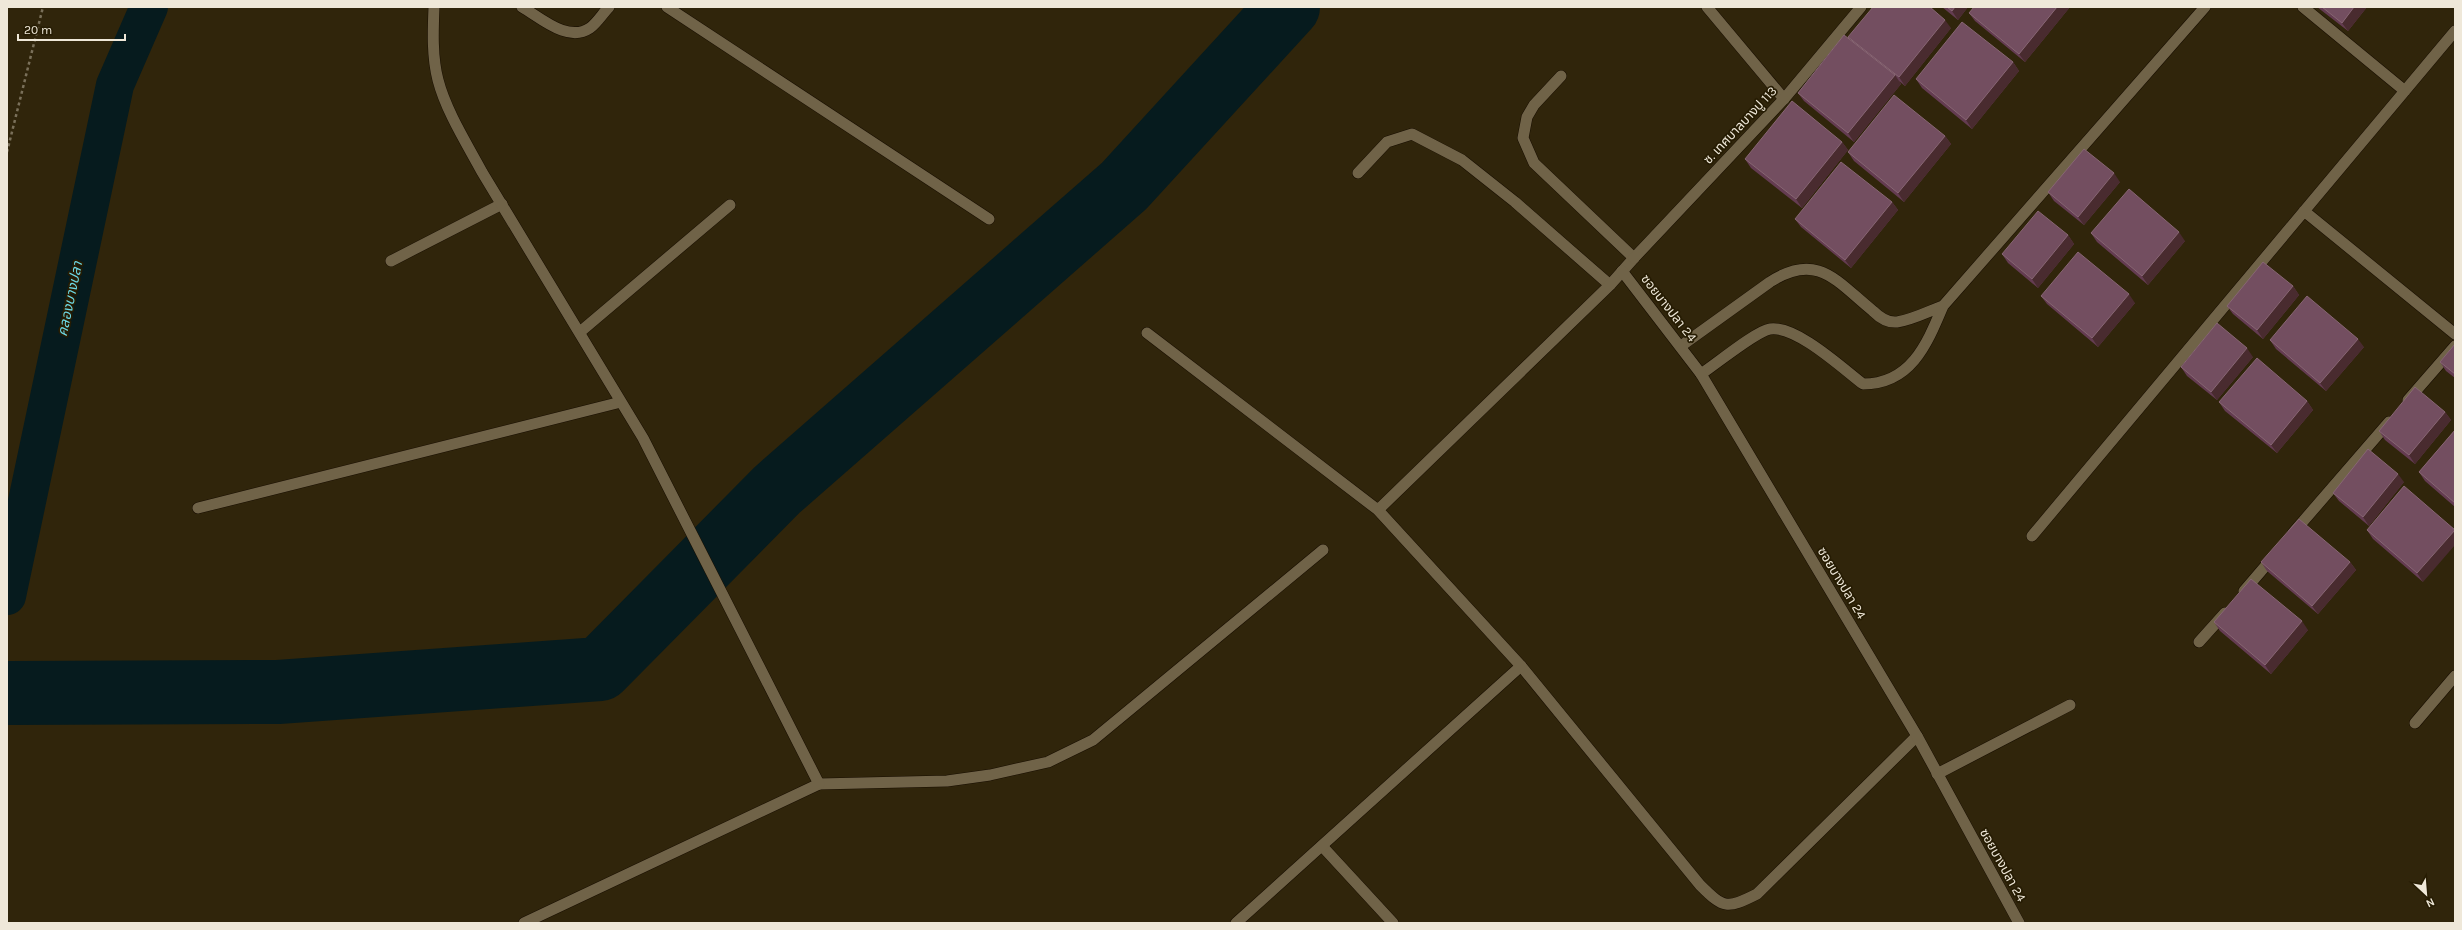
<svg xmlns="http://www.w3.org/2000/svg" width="2462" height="930" font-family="Karla,'Noto Sans Thai',sans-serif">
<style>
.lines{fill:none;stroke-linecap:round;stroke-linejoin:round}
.canal{stroke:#061b1e;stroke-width:38}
.river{stroke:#061b1e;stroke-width:64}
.service-casing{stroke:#180e00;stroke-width:12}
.minor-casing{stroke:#180e00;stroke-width:12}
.tertiary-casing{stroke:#180e00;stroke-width:12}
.path{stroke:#7a705a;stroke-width:2.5;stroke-dasharray:3 3;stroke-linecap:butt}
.service{stroke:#706348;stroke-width:11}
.minor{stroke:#706348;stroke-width:11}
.tertiary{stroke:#706348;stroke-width:11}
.wall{fill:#643c51}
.shaded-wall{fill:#492b2f}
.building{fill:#734e60;stroke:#876673}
.labels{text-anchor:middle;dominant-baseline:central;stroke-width:3.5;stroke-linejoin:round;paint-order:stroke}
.street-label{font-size:13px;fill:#efe8d9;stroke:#261c03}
.water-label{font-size:14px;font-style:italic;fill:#6cd7e4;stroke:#261c03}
</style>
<rect width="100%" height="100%" fill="#30250b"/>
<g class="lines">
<path class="canal" d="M7,596L115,85L149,7"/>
<path class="river" d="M7,693L278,692L600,669L777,490L1124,186L1288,7"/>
<defs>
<path id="service" d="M1561,76L1534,105L1527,117L1523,138L1534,163L1634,258
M1358,173L1387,142L1412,134L1462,160L1515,202L1610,285
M391,261L502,204
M580,332L730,205
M1521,666L1700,885C1724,909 1727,909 1757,894L1917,736
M1937,774L2070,705
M819,784L947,781L990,775L1048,762L1093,740L1323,550
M1322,846L1393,923"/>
<path id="minor" d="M434,7C433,31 432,57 438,80C446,111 467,144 482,172L643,438L819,784L524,923
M522,7C541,18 568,43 590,28C597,23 603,13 609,7
M667,7L989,219
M1707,7L1784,99
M2303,7L2405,91
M2304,211L2455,334
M1147,333L1378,510L1521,666L1236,923
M1681,346L1770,282C1818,251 1837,282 1873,311C1879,317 1887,323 1897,322C1912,320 1929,311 1943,306
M1701,374C1715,365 1756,331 1770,329C1796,325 1842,368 1863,384C1911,384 1927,344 1943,306L2205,7
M2408,400L2455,346
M198,508L621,402
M1378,510L1610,285L1634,258
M2293,533L2389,422
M2032,536L2455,31
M2244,591L2274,556
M2199,642L2225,613
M2415,723L2455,676"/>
<path id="tertiary" d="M1634,258L1784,99L1861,7
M1622,271L1701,374L1917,736L2019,923"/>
</defs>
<use href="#service" class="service-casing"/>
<use href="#minor" class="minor-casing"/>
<use href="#tertiary" class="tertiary-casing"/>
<path class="path" d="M7,152L43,7"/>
<use href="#service" class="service"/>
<use href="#minor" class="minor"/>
<use href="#tertiary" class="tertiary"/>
</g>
<path class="wall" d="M1942,7H1968L1958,20Z
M1974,7H2070L2025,62L1975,21L1969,13Z
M2317,7H2367L2348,31Z
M1951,28L1905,86L1899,81L1901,84L1854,142L1804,101L1798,93L1851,40L1848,37Z
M2013,62L2019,71L1972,129L1922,88L1916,79Z
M1945,136L1951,144L1904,202L1854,161L1848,152Z
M1842,142L1848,150L1802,208L1751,168L1745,159Z
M2120,182L2084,225L2054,201L2048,192Z
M1892,202L1898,210L1851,268L1801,227L1795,219Z
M2091,233L2185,241L2148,285L2097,242Z
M2068,235L2074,244L2038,288L2008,263L2002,254Z
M2293,286L2299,295L2263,339L2233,314L2227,306Z
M2041,296L2135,303L2098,347L2047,304Z
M2270,340L2364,347L2326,391L2276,349Z
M2455,344V378L2446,371L2440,362Z
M2253,357L2217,400L2187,376L2181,367Z
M2307,401L2313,410L2277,453L2225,411L2219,402Z
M2445,412L2451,420L2415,464L2385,440L2379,431Z
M2455,430V507L2425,481L2419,472Z
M2404,482L2369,526L2339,501L2333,493Z
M2404,486L2423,582L2373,539L2367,530Z
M2261,562H2350L2356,570L2318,614L2267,571Z
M2214,622L2308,630L2271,674L2220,631Z"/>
<path class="shaded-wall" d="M1955,7H1968L1958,20L1952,11Z
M2057,7H2070L2025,62L2019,54Z
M2354,7H2367L2348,31L2342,23Z
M1945,20L1951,28L1905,86L1899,77Z
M2013,62L2019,71L1972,129L1966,120Z
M1895,75L1901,84L1854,142L1848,133Z
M1945,136L1951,144L1904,202L1898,193Z
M1842,142L1848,150L1802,208L1796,199Z
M2114,173L2120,182L2084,225L2078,217Z
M1892,202L1898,210L1851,268L1845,260Z
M2179,232L2185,241L2148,285L2142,276Z
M2068,235L2074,244L2038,288L2032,279Z
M2293,286L2299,295L2263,339L2257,330Z
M2129,294L2135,303L2098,347L2092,338Z
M2358,339L2364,347L2326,391L2320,383Z
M2247,348L2253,357L2217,400L2211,392Z
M2307,401L2313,410L2277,453L2271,445Z
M2445,412L2451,420L2415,464L2409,455Z
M2398,474L2404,482L2369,526L2363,517Z
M2455,530V545L2423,582L2417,573Z
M2350,562L2356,570L2318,614L2312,606Z
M2302,621L2308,630L2271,674L2265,665Z"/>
<path class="building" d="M1873,7H1930L1945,20L1899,77L1848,37Z
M1947,7H1955L1952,11Z
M1974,7H2057L2019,54L1969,13Z
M2322,7H2354L2342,23Z
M1962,22L2013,62L1966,120L1916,79Z
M1844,35L1895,75L1848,133L1798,93Z
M1894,95L1945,136L1898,193L1848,152Z
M1792,101L1842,142L1796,199L1745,159Z
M2084,149L2114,173L2078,217L2048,192Z
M1841,162L1892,202L1845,260L1795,219Z
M2129,189L2179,232L2142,276L2091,233Z
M2038,211L2068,235L2032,279L2002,254Z
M2078,252L2129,294L2092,338L2041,296Z
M2263,262L2293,286L2257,330L2227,306Z
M2307,296L2358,339L2320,383L2270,340Z
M2217,323L2247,348L2211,392L2181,367Z
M2455,344V374L2440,362Z
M2257,358L2307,401L2271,445L2219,402Z
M2415,387L2445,412L2409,455L2379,431Z
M2455,430V503L2419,472Z
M2368,449L2398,474L2363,517L2333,493Z
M2404,486L2455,530L2417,573L2367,530Z
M2299,519L2350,562L2312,606L2261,562Z
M2251,579L2302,621L2265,665L2214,622Z"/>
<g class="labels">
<g class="street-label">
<text transform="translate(1740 125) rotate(-47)">ซ. เทศบาลบางปู 113</text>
<text transform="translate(1669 308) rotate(52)">ซอยบางปลา 24</text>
<text transform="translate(1842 583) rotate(59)">ซอยบางปลา 24</text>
<text transform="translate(2003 865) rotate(61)">ซอยบางปลา 24</text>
</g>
<g class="water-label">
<text transform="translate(70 299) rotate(-78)">คลองบางปลา</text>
</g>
</g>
<rect width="2462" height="930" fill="none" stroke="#efe8d9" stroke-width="16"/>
<g transform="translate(2426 894) rotate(154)" stroke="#261c03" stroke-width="3" paint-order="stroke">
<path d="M0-3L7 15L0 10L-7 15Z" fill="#efe8d9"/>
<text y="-6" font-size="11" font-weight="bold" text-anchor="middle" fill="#efe8d9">N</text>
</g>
<path d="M18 34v6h107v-6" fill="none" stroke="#efe8d9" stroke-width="2"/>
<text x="24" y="34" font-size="12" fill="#efe8d9" stroke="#261c03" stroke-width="3" paint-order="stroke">20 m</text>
</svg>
